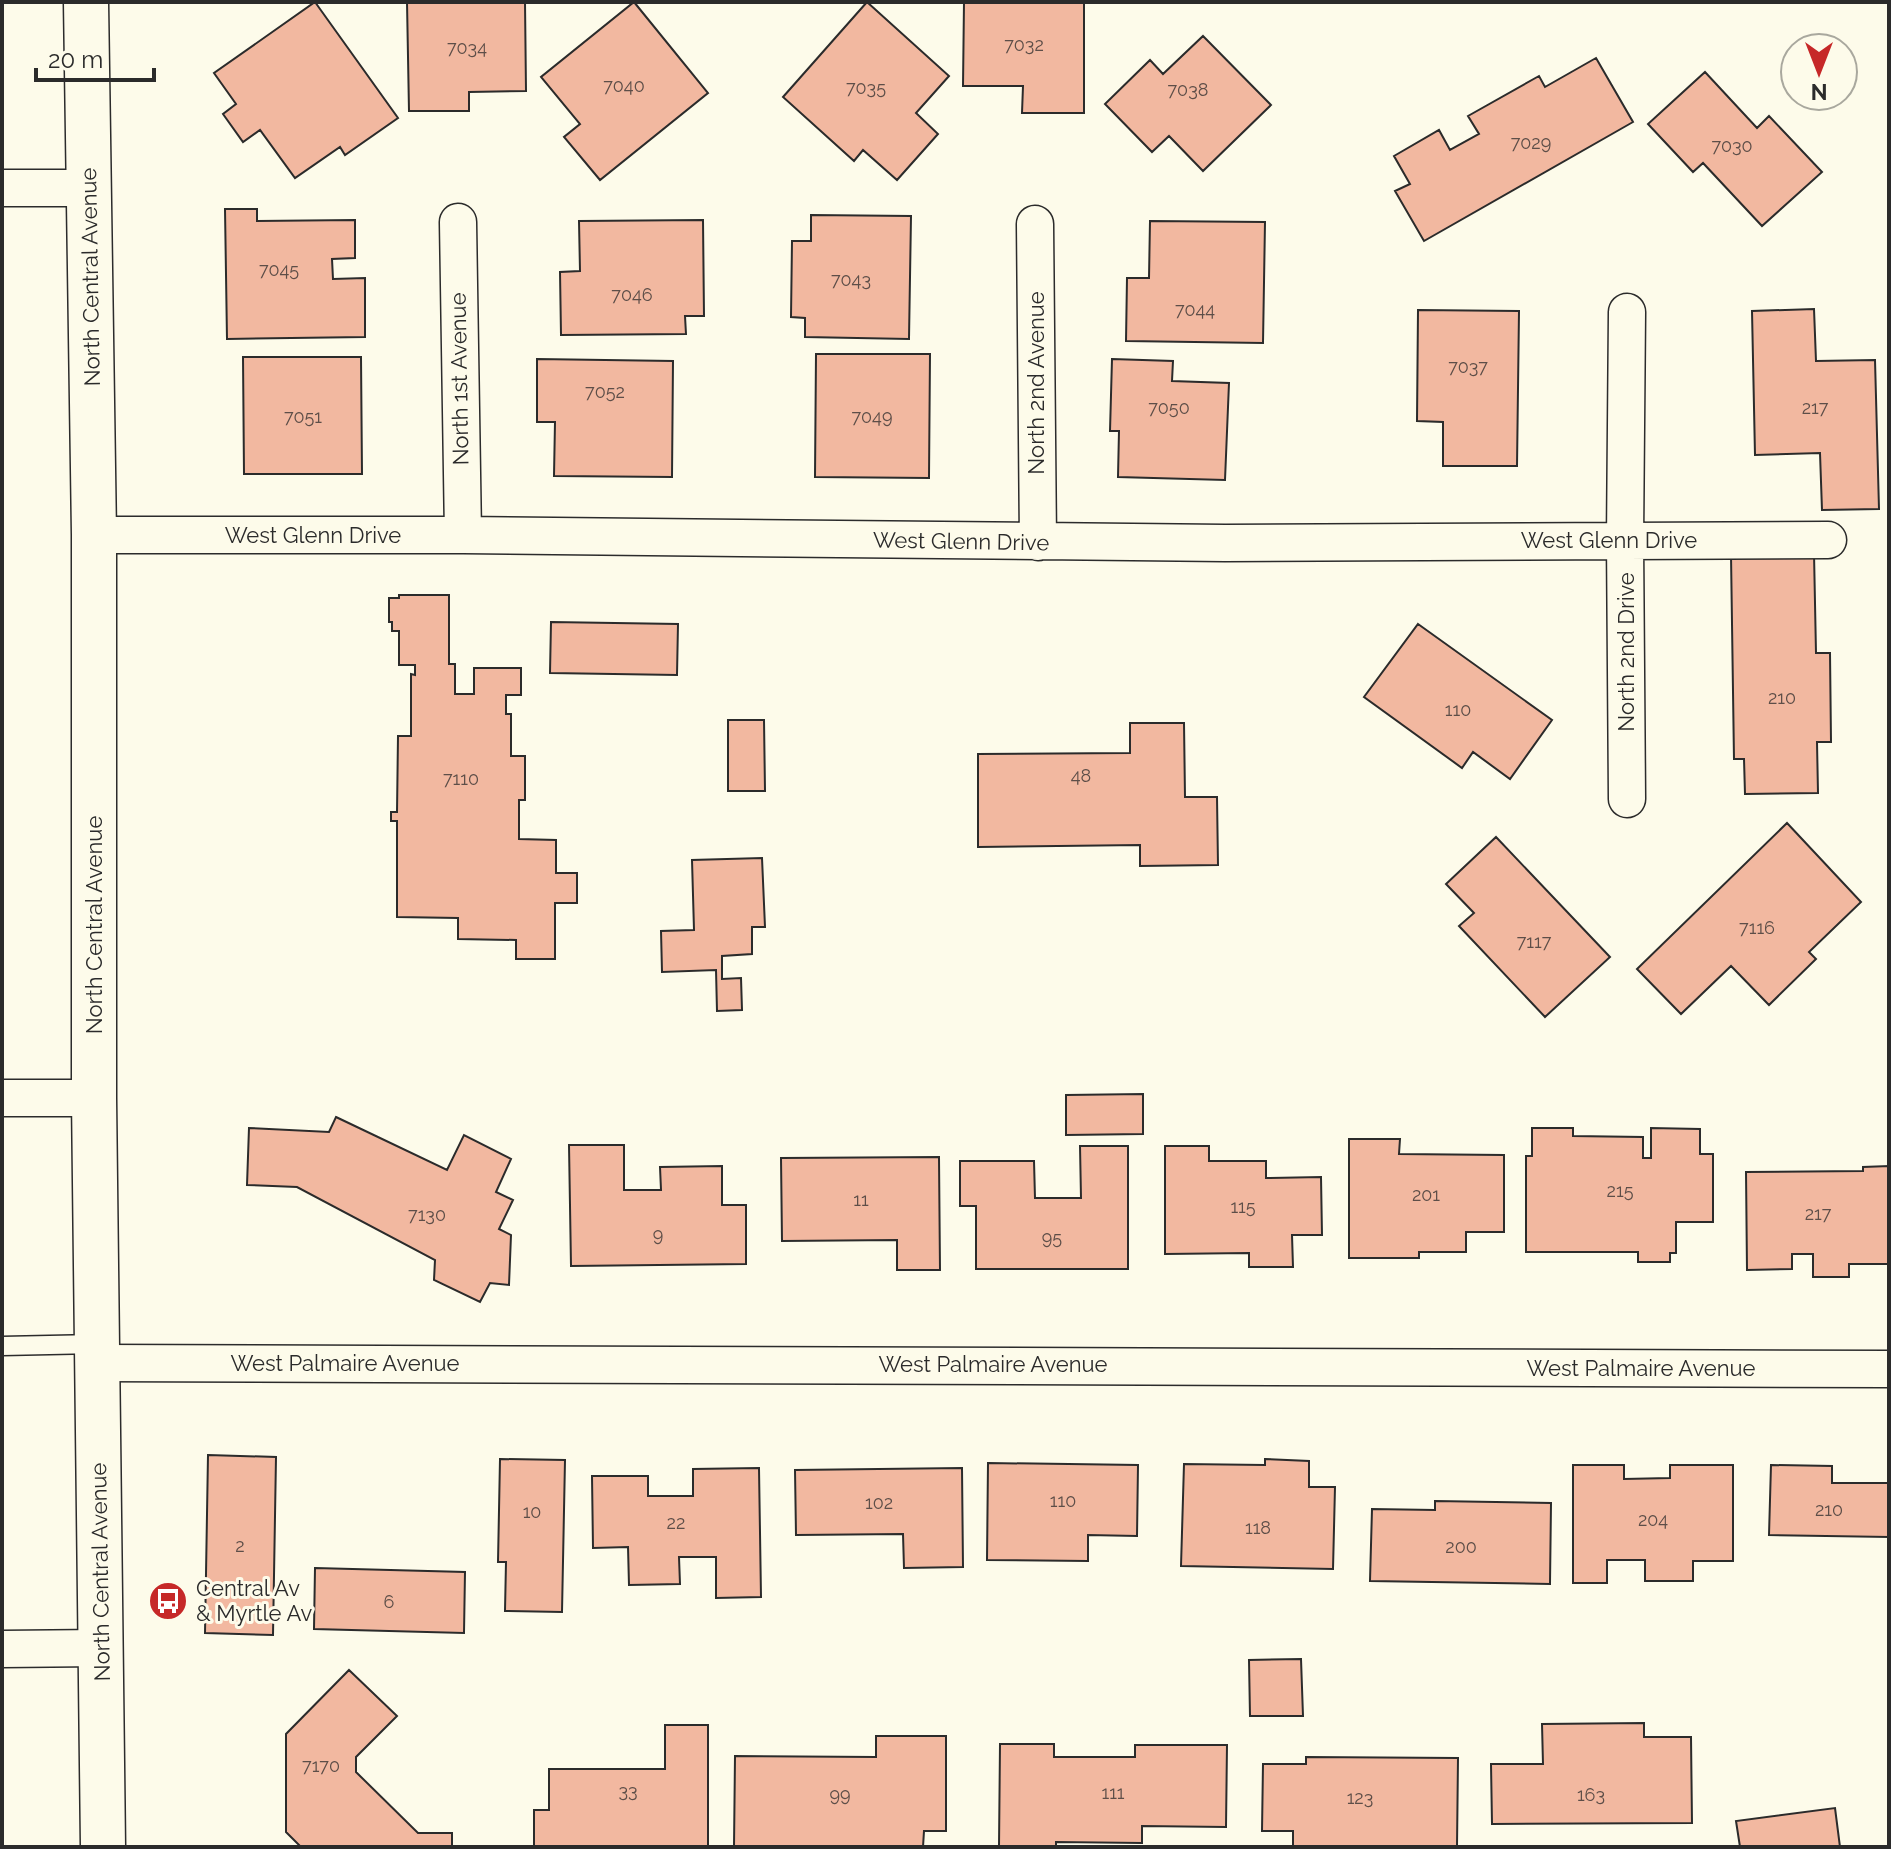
<svg xmlns="http://www.w3.org/2000/svg" width="1891" height="1849" font-family="Raleway,sans-serif">
<style>
.building{fill:#f2b8a0;stroke:#2b2b2b;stroke-width:2}
.lines{fill:none;stroke-linecap:round;stroke-linejoin:round}
.service-casing{stroke:#2b2b2b;stroke-width:21}
.minor-casing{stroke:#2b2b2b;stroke-width:39}
.secondary-casing{stroke:#2b2b2b;stroke-width:47}
.service{stroke:#fdfbea;stroke-width:18}
.minor{stroke:#fdfbea;stroke-width:36}
.secondary{stroke:#fdfbea;stroke-width:44}
.labels{text-anchor:middle;dominant-baseline:central;stroke-width:6;stroke-linejoin:round;paint-order:stroke}
.number-label{font-size:18px;fill:#5d4e48}
.street-label{font-size:22px;fill:#2b2b2b;stroke:#fdfbea}
.poi-label{font-size:22px;fill:#2b2b2b;stroke:#fdfbea;text-anchor:start}
</style>
<rect width="100%" height="100%" fill="#fdfbea"/>
<path class="building" d="M315,2L398,118L345,155L340,147L295,178L260,130L243,142L223,114L236,104L214,73Z
M407,2H525L526,91L469,92V111H409Z
M634,2L708,93L600,180L564,137L580,124L541,77Z
M867,2L949,76L916,113L938,134L897,180L863,150L854,161L783,97Z
M964,2H1084V113H1022L1023,86H963Z
M1203,36L1271,105L1203,171L1169,136L1152,152L1105,104L1150,60L1163,74Z
M1596,58L1633,122L1424,241L1395,191L1410,184L1394,156L1439,130L1450,150L1479,134L1468,116L1539,76L1545,87Z
M1705,72L1757,128L1769,116L1822,172L1762,226L1703,163L1693,172L1648,124Z
M225,209H257V221L355,220V258L332,259L333,279L365,278V337L227,339Z
M811,215L911,216L909,339L805,337V318L791,317L792,241H811Z
M703,220L704,316H685L686,334L561,335L560,272L580,271L579,221Z
M1150,221L1265,222L1263,343L1126,341L1127,278H1149Z
M1814,309L1816,361L1875,360L1879,509L1822,510L1820,453L1755,455L1752,311Z
M1418,310L1519,311L1517,466H1443V422L1417,421Z
M816,354H930L929,478L815,477Z
M243,357H361L362,474H244Z
M537,359L673,361L672,477L554,476L555,422H537Z
M1112,359L1173,361L1172,381L1229,383L1225,480L1118,477L1119,431H1110Z
M1814,553L1816,653H1830L1831,742H1817L1818,793L1745,794L1744,759H1734L1731,555Z
M399,595H449V664H455V694H474V668H521V695H506V714H511V756H525V800H519V839L556,840V873H577V903H555V959H516V940L458,939V918L397,917V821H391V812H397L398,736H411V674L415,675V665H399V631H392V622H389V598H399Z
M551,622L678,624L677,675L550,673Z
M1418,624L1552,720L1510,779L1473,752L1462,768L1364,697Z
M728,720H764L765,791H728Z
M1130,723H1184L1185,797H1217L1218,865L1140,866V845L978,847V754L1130,753Z
M1787,823L1861,902L1809,952L1816,959L1769,1005L1731,966L1681,1014L1637,969Z
M1496,837L1610,957L1545,1017L1459,926L1474,913L1446,884Z
M762,858L765,927H752V954L722,956V979L741,978L742,1010L717,1011L716,970L662,972L661,931L694,930L692,860Z
M1143,1094V1134L1066,1135V1095Z
M336,1117L447,1170L464,1135L511,1159L496,1192L513,1200L499,1229L511,1235L509,1285L490,1283L480,1302L434,1280L435,1260L297,1187L247,1185L249,1128L329,1132Z
M1532,1128H1573V1136L1643,1137V1158H1651V1128L1700,1129V1154H1713V1222H1676V1253H1670V1262H1638V1252H1526V1156H1532Z
M1349,1139H1400L1399,1154L1504,1155V1232H1466V1252H1419V1258H1349Z
M569,1145H624V1190H661L660,1167L722,1166V1205H746V1264L571,1266Z
M1080,1146H1128V1269H976V1206H960V1161H1034L1035,1198H1081Z
M1165,1146H1209V1161H1266V1178L1321,1177L1322,1235H1292L1293,1267H1249V1253L1165,1254Z
M939,1157L940,1270H897V1240L782,1241L781,1158Z
M1889,1166V1264H1849V1277H1813V1254H1792V1269L1747,1270L1746,1172L1863,1171V1167Z
M208,1455L276,1457L273,1635L205,1633Z
M500,1459L565,1460L562,1612L505,1611L506,1562H498Z
M1265,1459L1309,1461V1487H1335L1333,1569L1181,1566L1184,1464L1265,1465Z
M988,1463L1138,1465L1137,1536L1088,1535V1561L987,1560Z
M1573,1465H1624V1479L1670,1478V1465H1733V1561H1693V1581H1645V1560H1607V1583H1573Z
M1771,1465L1832,1466V1483H1889V1537L1769,1535Z
M759,1468L761,1597L716,1598V1557H679L680,1584L629,1585L628,1547L593,1548L592,1476H648V1496H693V1469Z
M962,1468L963,1567L904,1568L903,1534L796,1535L795,1470Z
M1435,1501L1551,1503L1550,1584L1370,1581L1372,1509L1435,1510Z
M315,1568L465,1572L464,1633L314,1629Z
M1301,1659L1303,1716H1250L1249,1660Z
M349,1670L397,1716L356,1757V1772L418,1833H452V1847H301L286,1832V1734Z
M1644,1723V1737H1691L1692,1823L1492,1824L1491,1764H1543L1542,1724Z
M665,1725H708V1847H534V1810H549V1769H665Z
M876,1736H946V1831H924L923,1847H734L735,1756L876,1757Z
M1000,1744H1054V1757H1135V1745H1227L1226,1827L1142,1826V1843L1056,1842V1847H999Z
M1306,1757L1458,1758L1457,1847L1293,1846V1831H1262L1263,1764H1306Z
M1835,1808L1840,1847H1740L1736,1821Z"/>
<g class="lines">
<defs>
<path id="service" d="M2,1346L97,1344"/>
<path id="minor" d="M2,188H89
M458,222L463,535
M1035,224L1038,542
M1627,312L1625,540L1627,799
M94,535H463L1225,543L1828,540
M2,1098H94
M97,1363L1889,1369
M2,1649L101,1648"/>
<path id="secondary" d="M86,2L94,535V1098L103,1847"/>
</defs>
<use href="#service" class="service-casing"/>
<use href="#minor" class="minor-casing"/>
<use href="#secondary" class="secondary-casing"/>
<use href="#service" class="service"/>
<use href="#minor" class="minor"/>
<use href="#secondary" class="secondary"/>
</g>
<defs>
<symbol id="bus-disc" viewBox="-11 -11 22 22"><circle r="9.5" fill="#c62828" stroke="#fdfbea"/><path d="M-5-6H5V4H4V6H2V4H-2V6H-4V4H-5ZM-3.5-4V0h7V-4ZM-3.5 1.2v1.5H-2V1.2ZM2 1.2v1.5H3.5V1.2Z" fill="#fff"/></symbol>
</defs>
<g fill-rule="evenodd">
<use href="#bus-disc" x="146" y="1579" width="44" height="44"/>
</g>
<g class="labels">
<g class="number-label">
<text x="1024" y="44">7032</text>
<text x="467" y="47">7034</text>
<text x="624" y="85">7040</text>
<text x="866" y="87">7035</text>
<text x="1188" y="89">7038</text>
<text x="1531" y="142">7029</text>
<text x="1732" y="145">7030</text>
<text x="279" y="269">7045</text>
<text x="851" y="279">7043</text>
<text x="632" y="294">7046</text>
<text x="1195" y="309">7044</text>
<text x="1468" y="366">7037</text>
<text x="605" y="391">7052</text>
<text x="1169" y="407">7050</text>
<text x="1815" y="407">217</text>
<text x="303" y="416">7051</text>
<text x="872" y="416">7049</text>
<text x="1782" y="697">210</text>
<text x="1458" y="709">110</text>
<text x="1081" y="775">48</text>
<text x="461" y="778">7110</text>
<text x="1757" y="927">7116</text>
<text x="1534" y="941">7117</text>
<text x="1620" y="1190">215</text>
<text x="1426" y="1194">201</text>
<text x="861" y="1199">11</text>
<text x="1243" y="1206">115</text>
<text x="1818" y="1213">217</text>
<text x="427" y="1214">7130</text>
<text x="658" y="1234">9</text>
<text x="1052" y="1237">95</text>
<text x="1063" y="1500">110</text>
<text x="879" y="1502">102</text>
<text x="1829" y="1509">210</text>
<text x="532" y="1511">10</text>
<text x="1653" y="1519">204</text>
<text x="676" y="1522">22</text>
<text x="1258" y="1527">118</text>
<text x="240" y="1545">2</text>
<text x="1461" y="1546">200</text>
<text x="389" y="1601">6</text>
<text x="321" y="1765">7170</text>
<text x="628" y="1790">33</text>
<text x="1113" y="1792">111</text>
<text x="840" y="1794">99</text>
<text x="1591" y="1794">163</text>
<text x="1360" y="1797">123</text>
</g>
<g class="street-label">
<text transform="translate(90 277) rotate(-91)">North Central Avenue</text>
<text transform="translate(459 379) rotate(-91)">North 1st Avenue</text>
<text transform="translate(1036 383) rotate(-90)">North 2nd Avenue</text>
<text x="313" y="535">West Glenn Drive</text>
<text x="1609" y="540">West Glenn Drive</text>
<text transform="translate(961 541) rotate(1)">West Glenn Drive</text>
<text transform="translate(1626 652) rotate(-90)">North 2nd Drive</text>
<text transform="translate(94 925) rotate(-90)">North Central Avenue</text>
<text x="345" y="1363">West Palmaire Avenue</text>
<text x="993" y="1364">West Palmaire Avenue</text>
<text x="1641" y="1368">West Palmaire Avenue</text>
<text transform="translate(100 1572) rotate(-91)">North Central Avenue</text>
</g>
<g class="poi-label">
<text x="196" y="1588">Central Av<tspan x="196" dy="25">&amp; Myrtle Av</tspan></text>
</g>
</g>
<rect width="1891" height="1849" fill="none" stroke="#2b2b2b" stroke-width="8"/>
<g transform="translate(1819 72) rotate(180)"><circle r="38" fill="#fdfbea" stroke="#a9a89e" stroke-width="2"/>
<path d="M0-6L14 30L0 20L-14 30Z" fill="#c62828"/>
<text y="-12" font-size="22" font-weight="bold" text-anchor="middle" fill="#2b2b2b">N</text>
</g>
<path d="M36 68v12h118v-12" fill="none" stroke="#2b2b2b" stroke-width="4"/>
<text x="48" y="68" font-size="24" fill="#2b2b2b" stroke="#fdfbea" stroke-width="6" paint-order="stroke">20 m</text>
</svg>
